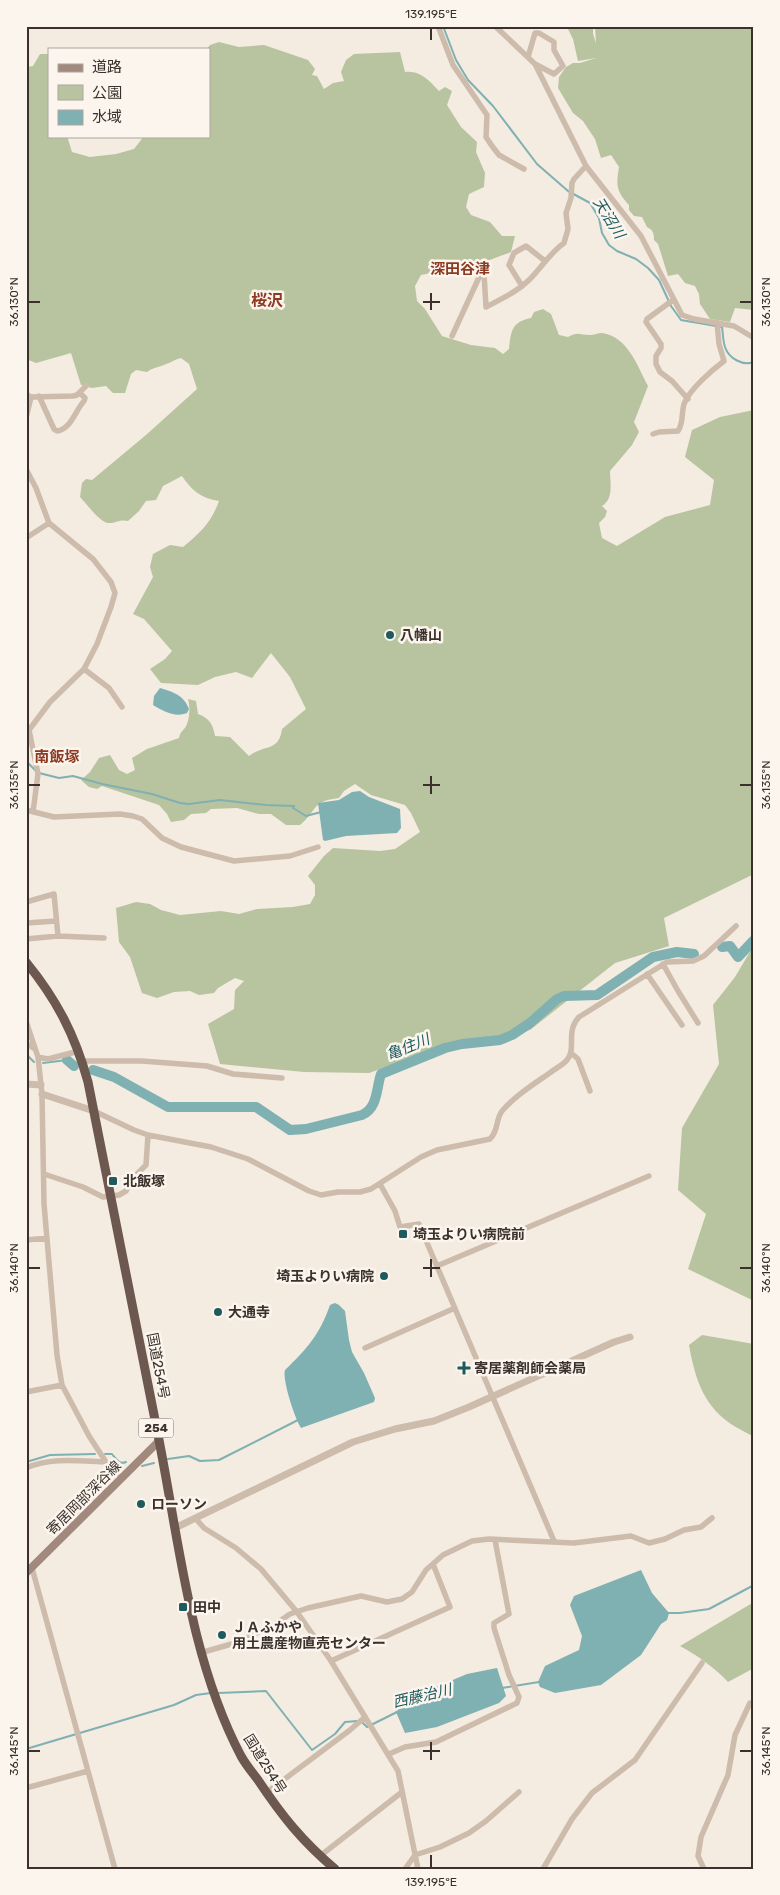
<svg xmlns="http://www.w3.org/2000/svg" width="780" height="1895" font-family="Rubik,'Noto Sans JP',sans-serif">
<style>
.green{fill:#b8c4a0}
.water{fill:#7fb0b2}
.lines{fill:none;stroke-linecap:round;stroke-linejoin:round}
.stream{stroke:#7fb0b2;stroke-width:2}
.river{stroke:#7fb0b2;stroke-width:10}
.minor{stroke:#cdbbac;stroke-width:5.5}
.tertiary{stroke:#cdbbac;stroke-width:7}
.secondary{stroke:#a18a7d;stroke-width:8}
.trunk{stroke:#6c584f;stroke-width:9}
.ticks{fill:none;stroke:#3b302b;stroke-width:2}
.poi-dot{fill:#1f5a5e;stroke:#fbf5ee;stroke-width:2}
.labels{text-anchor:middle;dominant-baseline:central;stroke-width:5;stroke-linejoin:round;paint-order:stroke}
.shield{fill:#fbf5ee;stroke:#756b66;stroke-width:1}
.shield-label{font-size:12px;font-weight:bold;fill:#3b302b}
.poi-label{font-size:14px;font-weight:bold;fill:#3b302b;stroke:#fbf5ee;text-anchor:start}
.street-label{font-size:14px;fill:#3b302b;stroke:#fbf5ee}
.water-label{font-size:15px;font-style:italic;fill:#1f5a5e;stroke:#fbf5ee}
.neighbourhood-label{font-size:15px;font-weight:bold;fill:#8c3b22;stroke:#fbf5ee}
.quarter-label{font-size:16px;font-weight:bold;fill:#8c3b22;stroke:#fbf5ee}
.neatline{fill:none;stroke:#3b302b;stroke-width:2}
.ticks-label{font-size:12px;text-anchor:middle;fill:#3b302b}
</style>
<rect width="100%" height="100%" fill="#f4ebe1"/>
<path class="green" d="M562,26H593V34L596,43L595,26H754V310L735,308L730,322L710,319L700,304L699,294L695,286L685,283L678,274L668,276L658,244L654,240C654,233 653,230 647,227L642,217L634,216L629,210V205C616,191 616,185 619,167L611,155L601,158L595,139L583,121L573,113L558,88L559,77L566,67L573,63H580L596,58L578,61L573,39L568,29Z
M219,42L239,47L264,45L308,60L315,69L312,75L317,76L324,89L333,83L344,81L341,72L346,60L354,54L400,52L405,72C421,70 429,81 439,91L445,87L452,91L447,105L461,127L477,142L476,152L485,173L484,187L469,194L466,207L471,215L490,222L502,236H515L511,252L479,264L460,275L431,273L421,275L415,286L417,301L425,309L442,336L471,345L495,348L503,354L509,349C511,330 512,322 531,318L534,312L543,309L551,314L559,335L568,337C578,331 580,335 590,335C594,335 598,333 602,333C628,337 637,365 648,386L634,422L639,432L632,445L610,471C610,482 614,499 602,506L607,511L605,517L599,523L602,538L617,546L665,517L710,505L714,480L685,457L692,430L720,417L754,410V874L664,918L669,946L615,963L530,1030L443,1047L369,1073L304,1072L220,1064L208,1024L234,1009L235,990L244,981L235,978L218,988L214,993L199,995L190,991L174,992L157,998L142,993L130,957L119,942L116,908L136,902L150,904L161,910L180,915L221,911L239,914L257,909L293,907L310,904L315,895V885L308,876L324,856L333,848L380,851L395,849L420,832L411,813L405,805L371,795L355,784L344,791L339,798C311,801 318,810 300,825H286L271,814H259L237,808L211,809L206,813L191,814L184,820L171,822L167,814L159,805L102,786L97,789L89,787L81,780L90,772L99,758L110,755L119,770L127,774L135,770L132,758L147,749L179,738C180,731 185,730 187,724C190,716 190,706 188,699L196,701L198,714C209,718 213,724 215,736L230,737L249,756C265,744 279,752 282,729L306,709L290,677L271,653L252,678L236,672L215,677L198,685L161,683L150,669L165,659L172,651L144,619L133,614L153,577L150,567L153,554L170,545L183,547C201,532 211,523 219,501C201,498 192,491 182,476L163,486L156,500L146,501L139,511L128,521C119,519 117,523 109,523C101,524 86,503 80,497L82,483L86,479L92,480L146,435L197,389L189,364L181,358C173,360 173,362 166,364C158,368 156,366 147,372L136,370L131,374L125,393H113L106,386L92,388L81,385L71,353L36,363L26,359V67L33,66L40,54H49V136H67L72,152L90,157L116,154L134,149L144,136H209V49H207L210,45Z
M754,945V1301L688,1269L706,1214L678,1190L682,1128L719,1064L713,1005L735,977Z
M702,1335L754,1344V1437C744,1431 732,1426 723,1418C701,1399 694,1373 689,1345Z
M754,1602V1668L728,1682C714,1667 698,1656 680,1646Z"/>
<path class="water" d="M160,688C173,692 184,695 189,709L187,713C175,718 163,711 153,705L154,696Z
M360,791L369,797L400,809L401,828L397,833L346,836L325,841L323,840L318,803L339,800L352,792Z
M335,1303L339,1305L345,1311L349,1340L352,1352L364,1373L375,1398L374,1402L301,1428C295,1419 282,1380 285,1370C307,1349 320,1334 330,1305Z
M641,1570L652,1593L669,1613L667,1620L661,1624L641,1655L601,1685L555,1693L540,1687L538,1682L545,1666L579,1650L582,1636L570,1605L574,1596Z
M497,1668L506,1696L499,1703L437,1727L405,1733L393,1705L467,1674Z"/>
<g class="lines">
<path class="stream" d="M443,26L456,60L468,80L493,106L537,164L568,191L590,203L599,218L602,233L609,245L617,251L636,259L648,268L659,280L671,306L681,320L722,327C723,334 723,341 725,347C729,359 743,366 754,362
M26,761L35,770
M39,773L59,778L73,776L102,784L152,794L180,803L189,804L220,800L266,805L294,806L293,808L306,816L321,812
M26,1054L34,1062
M43,1063L67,1060
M105,1454H112C116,1459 119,1465 126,1462
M168,1459L189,1456L200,1461L219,1460L298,1420
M26,1462L50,1455L95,1454
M142,1466L154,1463
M667,1613H680L709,1609L754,1585
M502,1688L539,1682
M218,1693L266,1691L312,1750L335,1734L345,1722L358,1721
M362,1722L367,1727L397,1712
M26,1749L174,1705L196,1695L211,1693"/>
<path class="river" d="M722,947L730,946L738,957L754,940
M67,1060L74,1066
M93,1070L114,1077L168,1107H256L290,1130L306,1129L362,1115C378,1108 376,1089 381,1074L445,1048L462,1044L500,1040L512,1035L530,1023L557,999L564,996L597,995L653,957L677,952L694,954"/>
<path class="minor" d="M438,26L453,65L487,115L486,137L492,146L499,155L524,169
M495,26L535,64L586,166L641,236L682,315L694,319L734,326L754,338
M528,57L535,33H539L554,42V50L563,66L554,74L535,64
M522,286L509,265L514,253L526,246L545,261
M673,300L647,319L646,322L661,344V348L656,356V364L660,372L672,381L688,399
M452,336L481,273L484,274L486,307C501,299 517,292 529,280C541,268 550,253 564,243L568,229L566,213L571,198L572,183L574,179L586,166
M26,394L31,397L26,418
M39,396L54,429L57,431C71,429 75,411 84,401L85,398L80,393
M31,397L73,396L77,395L87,385
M653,434L659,432L678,431C684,422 681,414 684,404C689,390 712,370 724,361L719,344L717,322
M26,469L36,488L49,523L93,559L111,582L115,593L111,607L97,644L84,669L50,702L29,730L38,774L33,812
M26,538L49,523
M84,669L109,688L122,707
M26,810L54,817L120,814L133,816L142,819L162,838L181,847L234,861L290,856L318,847
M26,902L54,894L58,936
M26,923L56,921
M26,939L58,936L104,938
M663,964L678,991L698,1023
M647,974L682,1025
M26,1021L38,1057L42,1094L44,1204L57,1355L62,1385L89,1436L106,1462L122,1478
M26,1043L35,1049
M571,1053L578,1059L590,1091
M38,1057L48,1059L79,1051
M82,1061H142L207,1066L233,1074L282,1078
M94,1111L134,1130L148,1135L211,1147L248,1159L309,1191L321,1195L338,1192H360L371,1189L421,1157L437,1150L490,1139C499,1130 495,1121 502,1111C516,1095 534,1084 551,1072C556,1068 563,1065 567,1060C577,1048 565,1032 579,1017L667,962L693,961L704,956L736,926
M44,1174L83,1187L103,1197L119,1195L126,1191L132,1179L146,1165L148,1135
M380,1184L395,1211L400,1227L419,1224L554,1541
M26,1240L47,1238
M437,1266L649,1176
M365,1348L455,1308
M26,1392L62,1385
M26,1468C51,1457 79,1461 106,1462
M196,1519L204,1528L236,1548L261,1569L297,1612L331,1661L398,1771L418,1869
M32,1568L115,1869
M200,1653L235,1643L274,1625L290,1614L308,1608L361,1596L387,1602L402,1599L412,1592L426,1570L443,1555L472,1541L489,1539L574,1543L631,1536L649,1543L665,1539L684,1530L701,1527L712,1518
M331,1661L450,1607L433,1564
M389,1754L405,1747L436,1742L517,1703L519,1697L509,1675L494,1628V1623L509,1614L495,1540
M26,1788L88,1771
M266,1793L350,1730L365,1717
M320,1856L402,1792
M405,1869L415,1855L440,1847L469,1833L486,1821L519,1792
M543,1869L572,1819L592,1793L635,1760L702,1663
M704,1869L698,1856L701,1837L728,1775L735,1735L750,1703"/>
<path class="tertiary" d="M26,1084L41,1085
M42,1094L94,1111
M175,1528L353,1442L395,1429L434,1421L469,1407L614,1342L630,1337"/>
<path class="secondary" d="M26,1573L159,1441"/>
<path class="trunk" d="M26,962C57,1000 75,1035 88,1082C111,1198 134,1314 157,1430C179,1538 189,1657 241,1756C246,1765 252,1772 258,1780C282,1816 302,1841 335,1869"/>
</g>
<path class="ticks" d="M431,28V40M431,293V310M28,302H40M423,302H440M740,302H752M431,776V794M28,785H40M423,785H440M740,785H752M431,1259V1277M28,1268H40M423,1268H440M740,1268H752M431,1742V1760M28,1751H40M423,1751H440M740,1751H752M431,1855V1868"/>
<g class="poi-dot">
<circle cx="390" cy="635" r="5"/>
<rect x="108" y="1176" width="10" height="10" rx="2.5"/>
<rect x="398" y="1229" width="10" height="10" rx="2.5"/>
<circle cx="384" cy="1276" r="5"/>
<circle cx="218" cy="1312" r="5"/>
<path d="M461.5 1360.5h5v5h5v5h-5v5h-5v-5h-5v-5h5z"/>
<circle cx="141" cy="1504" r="5"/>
<rect x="178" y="1602" width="10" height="10" rx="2.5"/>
<circle cx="222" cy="1635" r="5"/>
</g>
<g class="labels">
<rect class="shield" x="138.5" y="1418.5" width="35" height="19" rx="4"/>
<g class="shield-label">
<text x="156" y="1428">254</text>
</g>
<g class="poi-label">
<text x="400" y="635">八幡山</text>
<text x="123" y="1181">北飯塚</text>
<text x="413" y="1234">埼玉よりい病院前</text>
<text x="374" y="1276" text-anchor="end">埼玉よりい病院</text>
<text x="228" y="1312">大通寺</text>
<text x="474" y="1368">寄居薬剤師会薬局</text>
<text x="151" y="1504">ローソン</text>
<text x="193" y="1607">田中</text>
<text x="232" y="1627">ＪＡふかや<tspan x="232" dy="16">用土農産物直売センター</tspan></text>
</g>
<g class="street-label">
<text transform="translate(158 1366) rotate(79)">国道254号</text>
<text transform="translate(84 1498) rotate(-45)">寄居岡部深谷線</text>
<text transform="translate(265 1764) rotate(58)">国道254号</text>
</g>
<g class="water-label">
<text transform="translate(609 218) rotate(58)">天沼川</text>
<text transform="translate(408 1047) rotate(-22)">亀住川</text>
<text transform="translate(422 1696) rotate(-13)">西藤治川</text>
</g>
<g class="neighbourhood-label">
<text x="460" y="269">深田谷津</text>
<text x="57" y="757">南飯塚</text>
</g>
<g class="quarter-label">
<text x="267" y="300">桜沢</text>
</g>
</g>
<rect width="780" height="1895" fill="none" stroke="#fbf5ee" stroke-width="55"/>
<rect x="48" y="48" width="162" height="90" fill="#fbf5ee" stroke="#aea6a0"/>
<rect x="58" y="64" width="25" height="8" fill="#a18a7d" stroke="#aea6a0"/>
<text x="92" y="72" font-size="15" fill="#3b302b">道路</text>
<rect x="58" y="85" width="25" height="15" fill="#b8c4a0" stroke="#aea6a0"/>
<text x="92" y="98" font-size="15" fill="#3b302b">公園</text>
<rect x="58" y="110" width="25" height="15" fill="#7fb0b2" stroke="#aea6a0"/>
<text x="92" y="122" font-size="15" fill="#3b302b">水域</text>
<rect x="28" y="28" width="724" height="1840" class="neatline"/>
<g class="ticks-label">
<text x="431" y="18">139.195°E</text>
<text transform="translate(766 302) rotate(-90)" y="4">36.130°N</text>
<text transform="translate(14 302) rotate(-90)" y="4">36.130°N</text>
<text transform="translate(766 785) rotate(-90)" y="4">36.135°N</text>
<text transform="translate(14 785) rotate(-90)" y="4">36.135°N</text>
<text transform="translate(14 1268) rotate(-90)" y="4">36.140°N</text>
<text transform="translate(766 1268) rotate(-90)" y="4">36.140°N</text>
<text transform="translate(14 1751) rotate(-90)" y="4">36.145°N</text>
<text transform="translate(766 1751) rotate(-90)" y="4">36.145°N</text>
<text x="431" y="1886">139.195°E</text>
</g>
</svg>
